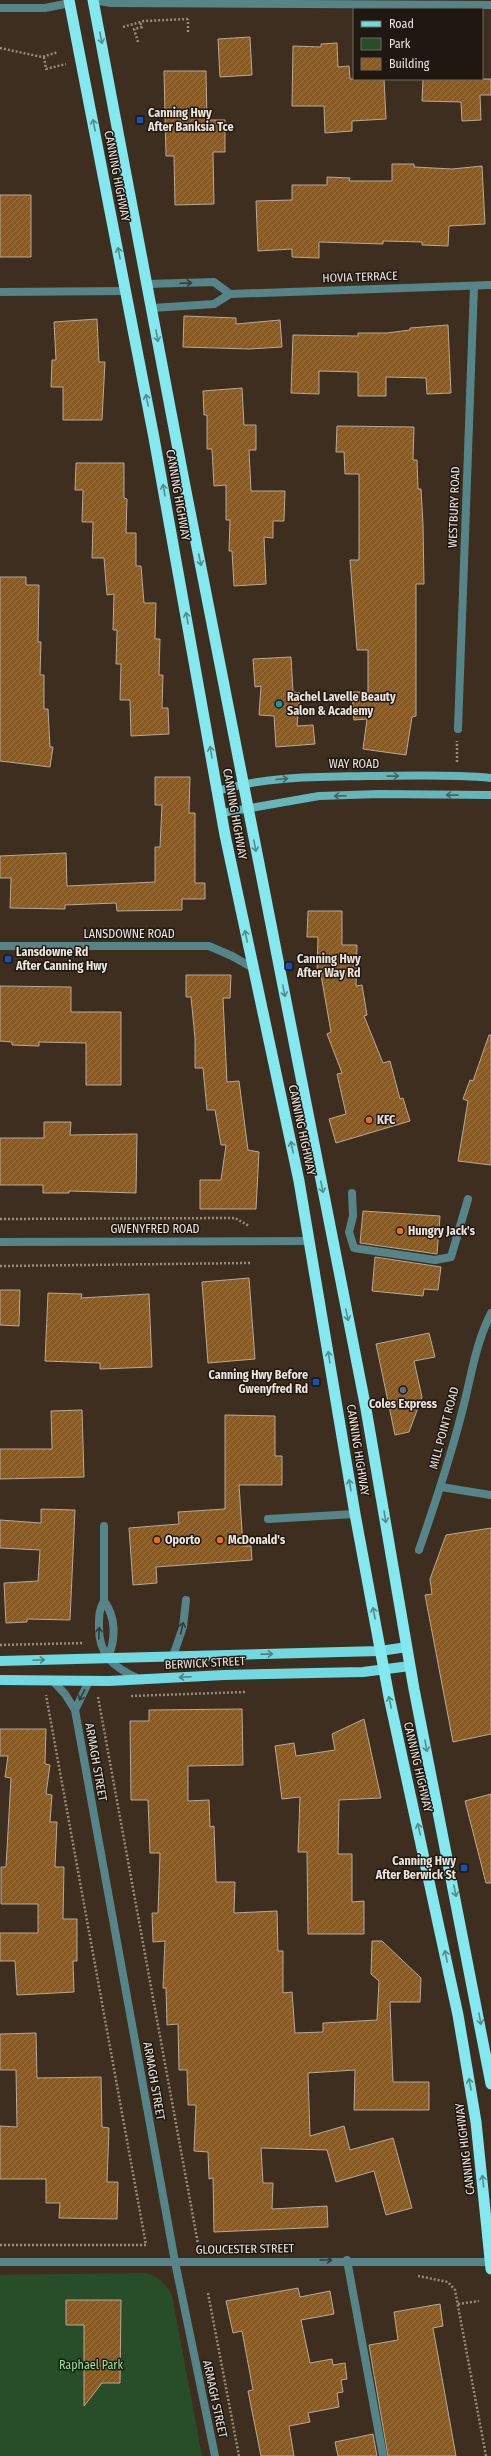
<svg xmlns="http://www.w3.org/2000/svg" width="491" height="2456" font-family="'Fira Sans Condensed',sans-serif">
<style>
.green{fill:#274e29}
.building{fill:url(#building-hatch);stroke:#baa896}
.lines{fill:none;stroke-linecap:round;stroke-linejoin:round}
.path{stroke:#978b7f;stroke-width:2.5;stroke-dasharray:2 2;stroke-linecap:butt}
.service{stroke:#568589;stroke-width:8}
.minor{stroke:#568589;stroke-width:8}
.secondary{stroke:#66b5ba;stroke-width:8}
.primary{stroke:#71d9e1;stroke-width:10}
.trunk{stroke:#84e8ef;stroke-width:11}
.oneway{stroke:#568a8b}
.oneway2{stroke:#323e3b}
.oneway3{stroke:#426666}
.oneway4{stroke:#4c8283}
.transit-dot{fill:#1a4fb4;stroke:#1e1811;stroke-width:1.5}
.culture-dot{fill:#0f9aa8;stroke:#1e1811;stroke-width:1.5}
.food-dot{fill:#e8710a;stroke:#1e1811;stroke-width:1.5}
.service-dot{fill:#5c6f8a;stroke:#1e1811;stroke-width:1.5}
.labels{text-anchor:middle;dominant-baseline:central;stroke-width:3;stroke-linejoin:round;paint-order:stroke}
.poi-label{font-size:12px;font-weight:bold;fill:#eee5dc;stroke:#1e1811;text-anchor:start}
.street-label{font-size:12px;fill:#eee5dc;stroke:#1e1811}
.park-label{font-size:12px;fill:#90e892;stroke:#1e1811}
</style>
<defs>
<pattern id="building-hatch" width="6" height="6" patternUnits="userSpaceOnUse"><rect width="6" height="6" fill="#895b24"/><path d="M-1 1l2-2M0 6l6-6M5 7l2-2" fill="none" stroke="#9a7243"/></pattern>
</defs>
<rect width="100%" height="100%" fill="#3d2e1f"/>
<path class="green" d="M146,2273C159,2277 165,2283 172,2295L202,2456H0V2275Z"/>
<path class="building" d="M250,37L252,75L220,77L218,39Z
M337,43L338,67L349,66L350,79H384L386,119L352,121V131L325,133L324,106H292L293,46L321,47V44Z
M164,71H206L207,120H225V152H213L214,204L175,205L174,156H166Z
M423,79H491V95H480L481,120L462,121L461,102L422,101Z
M392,164H414V167L452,169L482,166L485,224L449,226L448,246L422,245V242L383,241V244L319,242V258L292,257V249L258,251L256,201L292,200V185H327V177L350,178L349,181H392Z
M0,195H31V257H0Z
M184,316L236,318V324L280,320L282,347L249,349L183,347Z
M97,319L99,362H105L102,420H63V387H51L52,360H56L54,322Z
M448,325L451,393L427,394L426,378L386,377V396H358V372L319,371V394L291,393L293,335L358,336V333H387L410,330V328Z
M242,388L244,425H256V450H249L251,491H285L284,521H273V538L264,537L266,584L234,586L232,551H229L230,520H226V485L214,486L212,449H207V415H204L203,391Z
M337,426L414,427L413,460H417L418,489H421L423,524L424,584H416V716L412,717L406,755L363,749L367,719L354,720L352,692H368V650H357L350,560H359V474H345L344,452H336Z
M76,463H124V498L127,499L126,533H136V566H141L144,603H156L155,639H160L159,675H163L162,708H168L169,734L131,736L130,700H120L121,664H116L117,630H113L114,594L107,595L104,558H92L93,522H82L83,490H75Z
M0,577H26V585H39L38,642H41L40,675H44V709H48L50,747H53L50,767L0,761Z
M291,657L293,692L300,693L297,726L313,725L315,744L276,747L274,716L259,715L261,686L255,687L253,659Z
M155,777H190L189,813H195V883H205V899H182V910L117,911L116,903L65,905V909L10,908L11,878H0V856L66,853L67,886L155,882V847H160L162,805H155Z
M308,911H342V945H357L356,986L362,985L367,1015L364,1016L383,1063L390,1061L400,1099L403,1098L410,1121L336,1143L329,1119L346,1114L337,1074L342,1073L327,1034L331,1032L321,975H317L318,937H307Z
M186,975H231L230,998H223L227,1082L239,1081L248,1150L259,1152L256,1209H200V1180H221L226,1145H221L215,1110H207L203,1068H195V1038L191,997H186Z
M0,986L71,987V1012H121V1085H86V1043L39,1042V1046L12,1045V1042L0,1041Z
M489,1035H491V1165L458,1161L468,1101L463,1099L470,1080L473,1081Z
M44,1122H71L70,1135L137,1134L136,1193L69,1191V1193H43V1185H0V1138H44Z
M363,1211L440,1216L437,1254L360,1243Z
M375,1257L441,1267L438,1290L424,1289L423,1296L372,1291Z
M249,1278L255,1359L208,1363L202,1282Z
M0,1290H20L19,1326L0,1325Z
M48,1293L82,1294L81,1298L149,1294L152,1367L100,1369V1363L45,1361Z
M429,1333L435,1357L414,1361L422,1397L409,1432L395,1435L376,1344Z
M82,1410L84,1477L0,1479V1449H52L51,1411Z
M225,1415L275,1416V1456H282V1485H239L243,1546H251L252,1560L156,1567L157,1583L133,1585L129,1528L179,1524L178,1512L225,1509Z
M41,1509L75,1510L70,1620L27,1619V1622L6,1623L4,1583L38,1581L40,1550L0,1548V1520L41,1523Z
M491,1528V1734L453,1742L425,1595L432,1594L430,1579L446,1535Z
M242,1709L243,1765L188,1766V1801L209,1800L210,1827L214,1826L216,1882H235L234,1913L277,1911L278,1951H283V1993L292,1992L295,2033L323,2032V2023L377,2020L379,1981L371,1974L372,1941H382L421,1978L420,2002H390L393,2082H429V2110H354L355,2070L308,2073L310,2136L344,2126L350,2150L393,2138L412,2208L386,2215L374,2171L336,2182L327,2150L261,2148L263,2183H273L272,2209L327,2206L328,2227L214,2232L213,2178L209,2179L208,2152L194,2151L196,2105H188L187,2070H179L178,2024L167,2025L166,1988H163L165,1941L153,1942L152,1913H158L160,1853H150L148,1800H131L130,1721H149V1710Z
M364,1719L381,1798L339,1800L338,1854H352V1902L364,1901V1934H308L307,1852H298L300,1797L282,1799L275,1746L294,1743L296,1756L335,1750L332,1734Z
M0,1729H46L45,1764L50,1765L46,1794L52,1795L50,1822H57L55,1867H64L63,1919H77V1961H73L74,1992L17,1995L15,1961H0V1933H38V1904H1V1867H6L11,1778L5,1777L8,1756H0Z
M491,1794V1883H486L465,1801Z
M36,2033L37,2078L101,2077L102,2127L109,2128L107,2182H118L117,2219L59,2218L60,2203H46V2179H0V2126L17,2127L16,2070H0V2034Z
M298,2288L300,2297L330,2291L334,2314L301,2320L310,2363L332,2359L333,2365L345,2363L347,2379L341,2380L343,2392L337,2393L339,2407L308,2413L310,2422L289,2426L294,2456H261L248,2391L253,2390L242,2331L233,2333L226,2301Z
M66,2300H121L120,2383H102L84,2406V2325H66Z
M440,2304L443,2326L433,2328L456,2456H388L369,2345L398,2340L394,2312Z
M373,2434L377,2456H338L335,2442Z"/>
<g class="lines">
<path class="path" d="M123,27L144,21L188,19
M188,32V19
M138,42L134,29L142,27L140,22
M0,48L42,57L58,52
M44,57L46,69L66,64
M457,762V741
M0,1219L235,1218L249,1226
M0,1266L250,1263
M0,1645L84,1643
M131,1696L245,1692
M98,1697L198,2244
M0,2245H146L46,1695
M418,2276L448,2282L455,2290L486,2456
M208,2293L239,2456
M458,2304L479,2301"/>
<path class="service" d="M352,1193L353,1216L349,1232L354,1248L435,1260L451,1257L468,1199
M268,1519L355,1514
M104,1526V1601C99,1609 99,1616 99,1625C98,1655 113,1667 139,1679
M104,1601C116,1617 116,1639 108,1657
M173,1656L183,1627L186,1600
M347,2260L383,2456"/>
<path class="minor" d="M93,0L111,3L491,5
M0,8H45L70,3
M147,284L214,282L230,294
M0,292L126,291
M152,308L214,304L230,294L491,285
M458,729L474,286
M0,946H209L232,956L253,968
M0,1242L310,1241
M441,1487L491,1495
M419,1550C436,1501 452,1453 464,1404C472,1372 476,1343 491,1313
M53,1681L65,1694L75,1710L175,2262L215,2456
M75,1710L89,1681
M0,2262H490"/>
<path class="secondary" d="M218,791C266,776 316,777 366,776C408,776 449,774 491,778
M222,813L319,796L379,794L491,795"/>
<path class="primary" d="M0,1661L380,1651L407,1647
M0,1680L109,1681L224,1675L363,1672L410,1666"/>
<path class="trunk" d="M69,0L154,438L225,835L299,1181L355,1514L389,1697L458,2015L476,2122L491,2269
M93,0L184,481L366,1409L414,1689L491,2084"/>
</g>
<defs><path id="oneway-shaft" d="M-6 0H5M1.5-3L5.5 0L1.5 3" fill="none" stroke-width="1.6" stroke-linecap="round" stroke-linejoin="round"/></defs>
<g class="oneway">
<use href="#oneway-shaft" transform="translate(101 38) rotate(79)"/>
<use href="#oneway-shaft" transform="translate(94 125) rotate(-101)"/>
<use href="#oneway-shaft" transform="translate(119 253) rotate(-101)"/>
<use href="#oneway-shaft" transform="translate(157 336) rotate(80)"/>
<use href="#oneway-shaft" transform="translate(147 400) rotate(-101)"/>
<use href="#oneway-shaft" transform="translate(164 490) rotate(-100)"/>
<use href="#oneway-shaft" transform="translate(200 560) rotate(78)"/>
<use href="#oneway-shaft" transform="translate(187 618) rotate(-100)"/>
<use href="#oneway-shaft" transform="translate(211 752) rotate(-100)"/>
<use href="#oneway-shaft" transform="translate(255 846) rotate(79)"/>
<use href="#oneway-shaft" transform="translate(246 936) rotate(-102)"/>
<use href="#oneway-shaft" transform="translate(284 991) rotate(79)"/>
<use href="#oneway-shaft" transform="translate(292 1147) rotate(-102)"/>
<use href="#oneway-shaft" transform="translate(322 1187) rotate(79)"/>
<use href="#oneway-shaft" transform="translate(347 1315) rotate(78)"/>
<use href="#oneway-shaft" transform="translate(329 1357) rotate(-99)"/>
<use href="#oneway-shaft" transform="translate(350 1485) rotate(-99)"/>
<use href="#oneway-shaft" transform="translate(385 1517) rotate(81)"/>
<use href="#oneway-shaft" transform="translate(374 1613) rotate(-101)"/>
<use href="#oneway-shaft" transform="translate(390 1702) rotate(-102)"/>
<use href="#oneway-shaft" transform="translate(426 1746) rotate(79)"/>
<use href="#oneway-shaft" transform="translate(419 1829) rotate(-103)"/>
<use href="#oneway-shaft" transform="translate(455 1891) rotate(79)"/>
<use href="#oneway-shaft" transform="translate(446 1956) rotate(-101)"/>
<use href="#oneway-shaft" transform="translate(480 2019) rotate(80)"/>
<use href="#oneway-shaft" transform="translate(470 2084) rotate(-100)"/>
<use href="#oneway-shaft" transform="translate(483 2181) rotate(-96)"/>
</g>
<g class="oneway2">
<use href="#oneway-shaft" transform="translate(186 283) rotate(-2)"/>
<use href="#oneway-shaft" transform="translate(182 1628) rotate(-77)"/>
<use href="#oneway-shaft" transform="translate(99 1633) rotate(-89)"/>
<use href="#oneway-shaft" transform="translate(82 1695) rotate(117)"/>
<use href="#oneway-shaft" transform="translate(326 2260)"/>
</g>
<g class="oneway3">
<use href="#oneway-shaft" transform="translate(393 776) rotate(-1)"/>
<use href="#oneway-shaft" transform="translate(282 779) rotate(-5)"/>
<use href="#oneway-shaft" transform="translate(452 795) rotate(-179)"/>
<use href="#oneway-shaft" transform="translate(340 796) rotate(178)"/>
</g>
<g class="oneway4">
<use href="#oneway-shaft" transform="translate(267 1654) rotate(-1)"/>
<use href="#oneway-shaft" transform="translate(39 1660) rotate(-3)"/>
<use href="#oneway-shaft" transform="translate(185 1677) rotate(177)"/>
</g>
<g class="transit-dot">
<rect x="136" y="116" width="8" height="8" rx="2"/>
<rect x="4" y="955" width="8" height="8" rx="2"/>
<rect x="285" y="962" width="8" height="8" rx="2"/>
<rect x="312" y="1378" width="8" height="8" rx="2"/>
<rect x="460" y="1864" width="8" height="8" rx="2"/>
</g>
<circle class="culture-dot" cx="279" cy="704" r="4"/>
<g class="food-dot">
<circle cx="369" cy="1120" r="4"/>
<circle cx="400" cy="1231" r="4"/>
<circle cx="157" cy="1540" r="4"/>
<circle cx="220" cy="1540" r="4"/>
</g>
<circle class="service-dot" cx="403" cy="1390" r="4"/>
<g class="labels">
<g class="poi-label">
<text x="148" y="113">Canning Hwy<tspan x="148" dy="14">After Banksia Tce</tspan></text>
<text x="287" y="697">Rachel Lavelle Beauty<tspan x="287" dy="14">Salon &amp; Academy</tspan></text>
<text x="16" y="952">Lansdowne Rd<tspan x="16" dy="14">After Canning Hwy</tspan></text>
<text x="297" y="959">Canning Hwy<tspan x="297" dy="14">After Way Rd</tspan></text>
<text x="377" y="1120">KFC</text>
<text x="408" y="1231">Hungry Jack's</text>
<text x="308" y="1375" text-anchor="end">Canning Hwy Before<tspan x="308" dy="14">Gwenyfred Rd</tspan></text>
<text x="403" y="1404" text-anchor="middle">Coles Express</text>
<text x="165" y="1540">Oporto</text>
<text x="228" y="1540">McDonald's</text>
<text x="456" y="1861" text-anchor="end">Canning Hwy<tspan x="456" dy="14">After Berwick St</tspan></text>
</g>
<g class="street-label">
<text transform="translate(117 176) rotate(79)">CANNING HIGHWAY</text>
<text transform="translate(360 277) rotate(-2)">HOVIA TERRACE</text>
<text transform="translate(178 495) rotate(80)">CANNING HIGHWAY</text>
<text transform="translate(454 507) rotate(-88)">WESTBURY ROAD</text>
<text x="354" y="764">WAY ROAD</text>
<text transform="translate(235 814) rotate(80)">CANNING HIGHWAY</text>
<text x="129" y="934">LANSDOWNE ROAD</text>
<text transform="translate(302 1130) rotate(78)">CANNING HIGHWAY</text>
<text x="155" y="1229">GWENYFRED ROAD</text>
<text transform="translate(444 1428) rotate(-75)">MILL POINT ROAD</text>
<text transform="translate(358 1450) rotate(81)">CANNING HIGHWAY</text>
<text transform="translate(205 1663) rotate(-3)">BERWICK STREET</text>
<text transform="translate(96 1762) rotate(80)">ARMAGH STREET</text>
<text transform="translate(418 1767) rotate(77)">CANNING HIGHWAY</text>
<text transform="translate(154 2081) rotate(80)">ARMAGH STREET</text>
<text transform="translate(465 2149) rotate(-97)">CANNING HIGHWAY</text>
<text transform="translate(245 2249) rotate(-1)">GLOUCESTER STREET</text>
<text transform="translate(215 2399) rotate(78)">ARMAGH STREET</text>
</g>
<g class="park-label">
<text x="91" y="2365">Raphael Park</text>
</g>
</g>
<rect x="353" y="8" width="130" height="72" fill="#1e1811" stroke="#716a62"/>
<rect x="361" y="21" width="20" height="6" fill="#71d9e1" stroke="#716a62"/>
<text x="389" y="28" font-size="12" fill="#eee5dc">Road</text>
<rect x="361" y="38" width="20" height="12" fill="#274e29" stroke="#716a62"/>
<text x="389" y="48" font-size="12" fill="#eee5dc">Park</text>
<rect x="361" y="58" width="20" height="12" fill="url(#building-hatch)" stroke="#716a62"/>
<text x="389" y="68" font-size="12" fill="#eee5dc">Building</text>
</svg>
